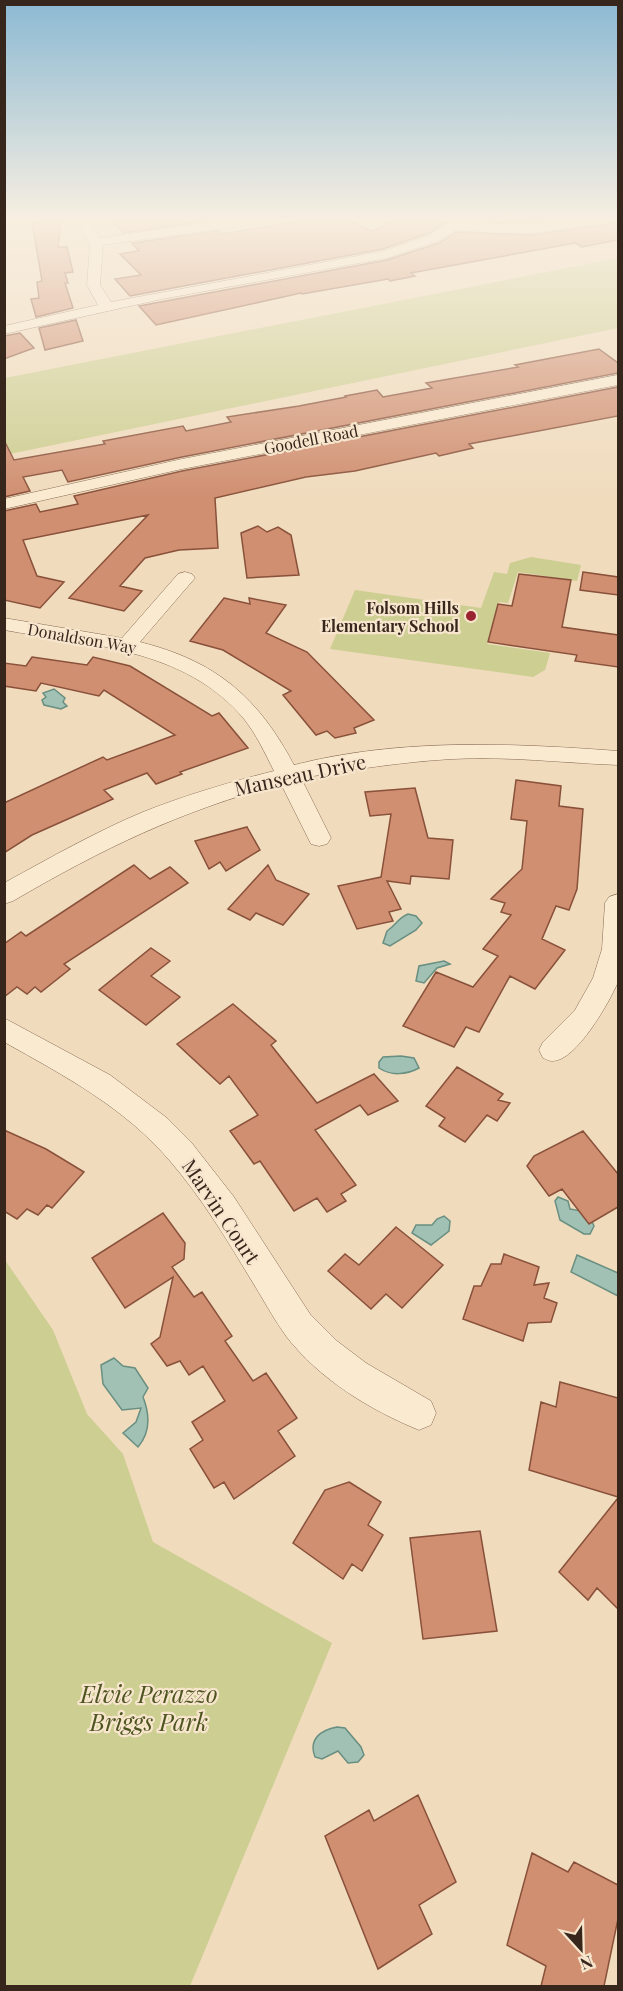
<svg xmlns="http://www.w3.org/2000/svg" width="623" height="1991" font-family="'Playfair Display',serif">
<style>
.green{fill:#cdce91}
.water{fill:#a1c1b4;stroke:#688f81;stroke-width:1.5}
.building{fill:#d08f71;stroke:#89513a;stroke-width:1.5}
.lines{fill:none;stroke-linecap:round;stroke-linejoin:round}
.minor-casing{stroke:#886b55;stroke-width:1}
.minor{fill:#faead0;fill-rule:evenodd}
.poi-dot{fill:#9a2330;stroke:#f7e6cd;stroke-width:2}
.labels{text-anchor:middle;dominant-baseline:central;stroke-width:4.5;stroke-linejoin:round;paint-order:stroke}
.far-street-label{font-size:16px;fill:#37261b;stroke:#f7e6cd}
.far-poi-label{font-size:16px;font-weight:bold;fill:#37261b;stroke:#f7e6cd;text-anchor:end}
.street-label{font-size:20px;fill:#37261b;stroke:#f7e6cd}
.near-park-label{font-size:24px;font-style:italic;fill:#4d5420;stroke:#f7e6cd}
</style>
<rect width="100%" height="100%" fill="#f0dbbd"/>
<path class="green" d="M618,258V328L5,455V378Z
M531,557L581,565L577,581L518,572L508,603L499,602L487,644L550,653L545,670L533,677L330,649L355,590L481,608L494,572L507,574L510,563Z
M5,1260L53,1330L87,1414L123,1454L153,1542L332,1643L190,1986H5Z"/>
<path class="water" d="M54,689L65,698L63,702L67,706L61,709L44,705L42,700L46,697L43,693Z
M408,914L416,916L422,923L416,930L390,946L383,943L387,931C396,925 398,918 408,914Z
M444,961L450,964L437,968L424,983L416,981L419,966Z
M401,1056L414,1058L419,1068C406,1075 391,1076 379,1068V1062L383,1057Z
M558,1197L568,1201L570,1209C584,1211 589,1213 594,1226L590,1234H584L560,1220L555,1201Z
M444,1216L450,1221L449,1231L431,1245L412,1233L416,1225H432L437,1219Z
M577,1255L618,1273V1296L571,1272Z
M114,1358L123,1366L135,1368L148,1388L143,1397C150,1415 151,1432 138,1447L123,1433L136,1422L141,1408L122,1410L103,1384L101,1365Z
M337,1727L345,1728L361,1747L364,1755L358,1762L348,1763L338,1751L322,1759L315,1757C308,1739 321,1730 337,1727Z"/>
<path class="building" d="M111,219H205L207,221L123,233Z
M315,219H345L372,231L399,219H429L445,223L429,233L383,249L130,296L115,279L141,275L120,254L139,251L132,243L218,231L221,234L229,233Z
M492,219H566L502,223L492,222Z
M616,219H618V240L582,247L575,243L411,273L415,276L390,281L388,279L302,294L301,293L156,325L139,306L387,260L439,243L456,232L532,235L612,224Z
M61,221L58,247H67L73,272L65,273L68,283H65L73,308L36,317L31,299L39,298L37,282L42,281L32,222Z
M76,320L83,341L45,350L39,328Z
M20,333L34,348L4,359V336Z
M599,349L618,363V373L182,457L68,482L62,470L23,477L30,491L4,497V440L14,460L105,444L103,441L183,426L186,431L231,422L227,417L299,406L346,397L345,396L377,390L383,397L432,388L426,383L518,367L515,365Z
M618,387V416L469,444L473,448L439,456L436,453L355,471L306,477L215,498L218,548L179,550L145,558L120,586L142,591L124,611L69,598L148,515L23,540L37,576L64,582L40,608L4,600V511L36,504L40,512L78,504L74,496L182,471Z
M258,526L267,532L278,527L291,535L299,575L247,578L241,533Z
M583,572L618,577V595L580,590Z
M519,574L571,580L562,627L618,635V667L575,661L577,655L488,642L498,604L512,606Z
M224,598L250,604L249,598L286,605L266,633L307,652L374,720L354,728L356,733L335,738L327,731L316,735L283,695L291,691L223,650L190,641Z
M32,657L87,665L93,657L130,666L212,716L219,713L248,748L180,772L182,774L156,784L147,773L104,790L113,799L32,835L4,853V803L103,757L107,760L175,735L104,690L99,696L41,683L36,691L4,686V663L26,666Z
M516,780L561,786L559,806L583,809L577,889L569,910L556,906L542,939L565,950L535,989L510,976L479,1032L466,1027L454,1047L403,1026L436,972L473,987L498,956L483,949L511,915L501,912L505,903L491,899L522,869L527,821L511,819Z
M415,788L428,838L453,840L449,879L411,876L410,884L387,881L401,909L389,912L393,921L357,929L338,886L381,877L391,814L370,816L365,792Z
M247,827L260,850L226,871L220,862L209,869L195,841Z
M134,865L150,879L170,867L188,883L64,964L70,969L41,992L35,987L27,994L17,987L4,997V944L21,932L26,936Z
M268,865L276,880L309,894L283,925L256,913L250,920L228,909Z
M151,948L170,961L151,976L180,997L146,1025L99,990Z
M233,1004L276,1041L271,1045L317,1103L374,1074L398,1101L368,1115L360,1105L315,1130L356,1185L341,1194L346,1201L327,1212L317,1198L294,1211L260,1161L254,1164L230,1131L258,1115L229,1076L220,1084L177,1044Z
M457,1067L503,1094L498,1100L510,1103L497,1121L487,1115L465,1142L439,1126L445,1118L426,1106Z
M4,1130L46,1149L84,1172L52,1208L47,1205L38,1215L27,1209L17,1219L4,1211Z
M583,1131L618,1174V1207L589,1224L562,1189L549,1196L527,1166L534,1156Z
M163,1213L185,1243L184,1259L172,1267L194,1297L202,1292L232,1336L225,1341L253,1381L266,1373L297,1418L278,1431L295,1456L234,1499L224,1482L214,1488L190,1449L203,1440L192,1422L225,1401L203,1366L189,1375L180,1361L167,1366L151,1344L160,1337L173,1277L125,1308L92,1258Z
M396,1227L443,1265L402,1308L386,1294L371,1309L328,1271L345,1254L359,1265Z
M504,1254L539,1267L534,1285L549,1283L544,1298L557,1303L551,1322L528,1323L523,1341L463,1319L474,1286H481L491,1264H501Z
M560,1382L618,1398V1497L529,1470L541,1402L556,1407Z
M349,1482L381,1502L368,1525L383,1535L362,1571L352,1564L343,1579L293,1543L325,1490Z
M618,1498V1609L597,1588L588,1600L559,1572Z
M480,1531L497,1631L423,1639L410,1538Z
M418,1795L456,1882L419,1905L432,1934L378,1969L325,1836L369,1810L374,1821Z
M532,1853L568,1872L574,1862L618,1885V1919L604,1986H541L546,1966L507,1945Z"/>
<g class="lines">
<defs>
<path id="minor" d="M76,219H88L100,238L234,219H267L261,223L103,245L100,285L111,302L384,251L430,235L455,219H469L465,223C515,229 564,219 614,219L612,222L532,233H494L455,230L438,241L387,258L162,299L4,334V326L98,305L87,285L90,245Z
M618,375V385L182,469L4,509V499L182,459Z
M185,572L192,574L195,578L140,642C216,661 258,697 294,765C399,738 511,743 618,751V765C563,763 508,756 452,759C401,762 351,770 301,778L331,838L327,844L319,846L311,844L281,784C180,811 102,849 13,901L4,904V883C50,858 95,832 143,812C186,795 230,782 274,771C265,753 256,734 244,719C185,648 88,645 4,630V618L122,638L178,574Z
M618,894V982C610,1001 576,1062 552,1061C549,1061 546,1059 543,1058L539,1050L543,1042L575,1010L593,978L602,949L605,903L609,897Z
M4,1018L110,1075L167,1118L191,1142L234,1197L310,1314L337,1341L366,1363L431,1401L436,1413L431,1425L419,1430C370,1410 319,1379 286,1336C273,1318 262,1297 250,1278C226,1238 201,1197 170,1161C125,1108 65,1076 4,1042Z"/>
</defs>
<use href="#minor" class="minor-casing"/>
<use href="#minor" class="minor"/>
</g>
<linearGradient id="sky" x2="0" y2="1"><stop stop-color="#8bb9d3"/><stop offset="0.44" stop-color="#f8efe1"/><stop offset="1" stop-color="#f8efe1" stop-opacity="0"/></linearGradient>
<rect width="623" height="498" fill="url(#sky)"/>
<circle class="poi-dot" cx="471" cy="616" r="6"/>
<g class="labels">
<g class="far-street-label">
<text transform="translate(311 439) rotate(-11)">Goodell Road</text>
<text transform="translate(82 638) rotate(10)">Donaldson Way</text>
</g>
<g class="far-poi-label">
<text x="459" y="607">Folsom Hills<tspan x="459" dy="18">Elementary School</tspan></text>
</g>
<g class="street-label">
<text transform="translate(300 774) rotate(-12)">Manseau Drive</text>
<text transform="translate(222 1211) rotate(56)">Marvin Court</text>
</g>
<g class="near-park-label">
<text x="149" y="1693">Elvie Perazzo<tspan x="149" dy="28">Briggs Park</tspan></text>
</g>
</g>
<rect width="623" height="1991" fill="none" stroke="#37261b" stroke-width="12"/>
<g transform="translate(581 1949) rotate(158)" stroke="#f7e6cd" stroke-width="4.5" paint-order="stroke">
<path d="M0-4.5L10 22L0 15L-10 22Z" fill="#37261b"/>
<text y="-9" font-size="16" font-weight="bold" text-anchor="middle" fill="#37261b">N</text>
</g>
</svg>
